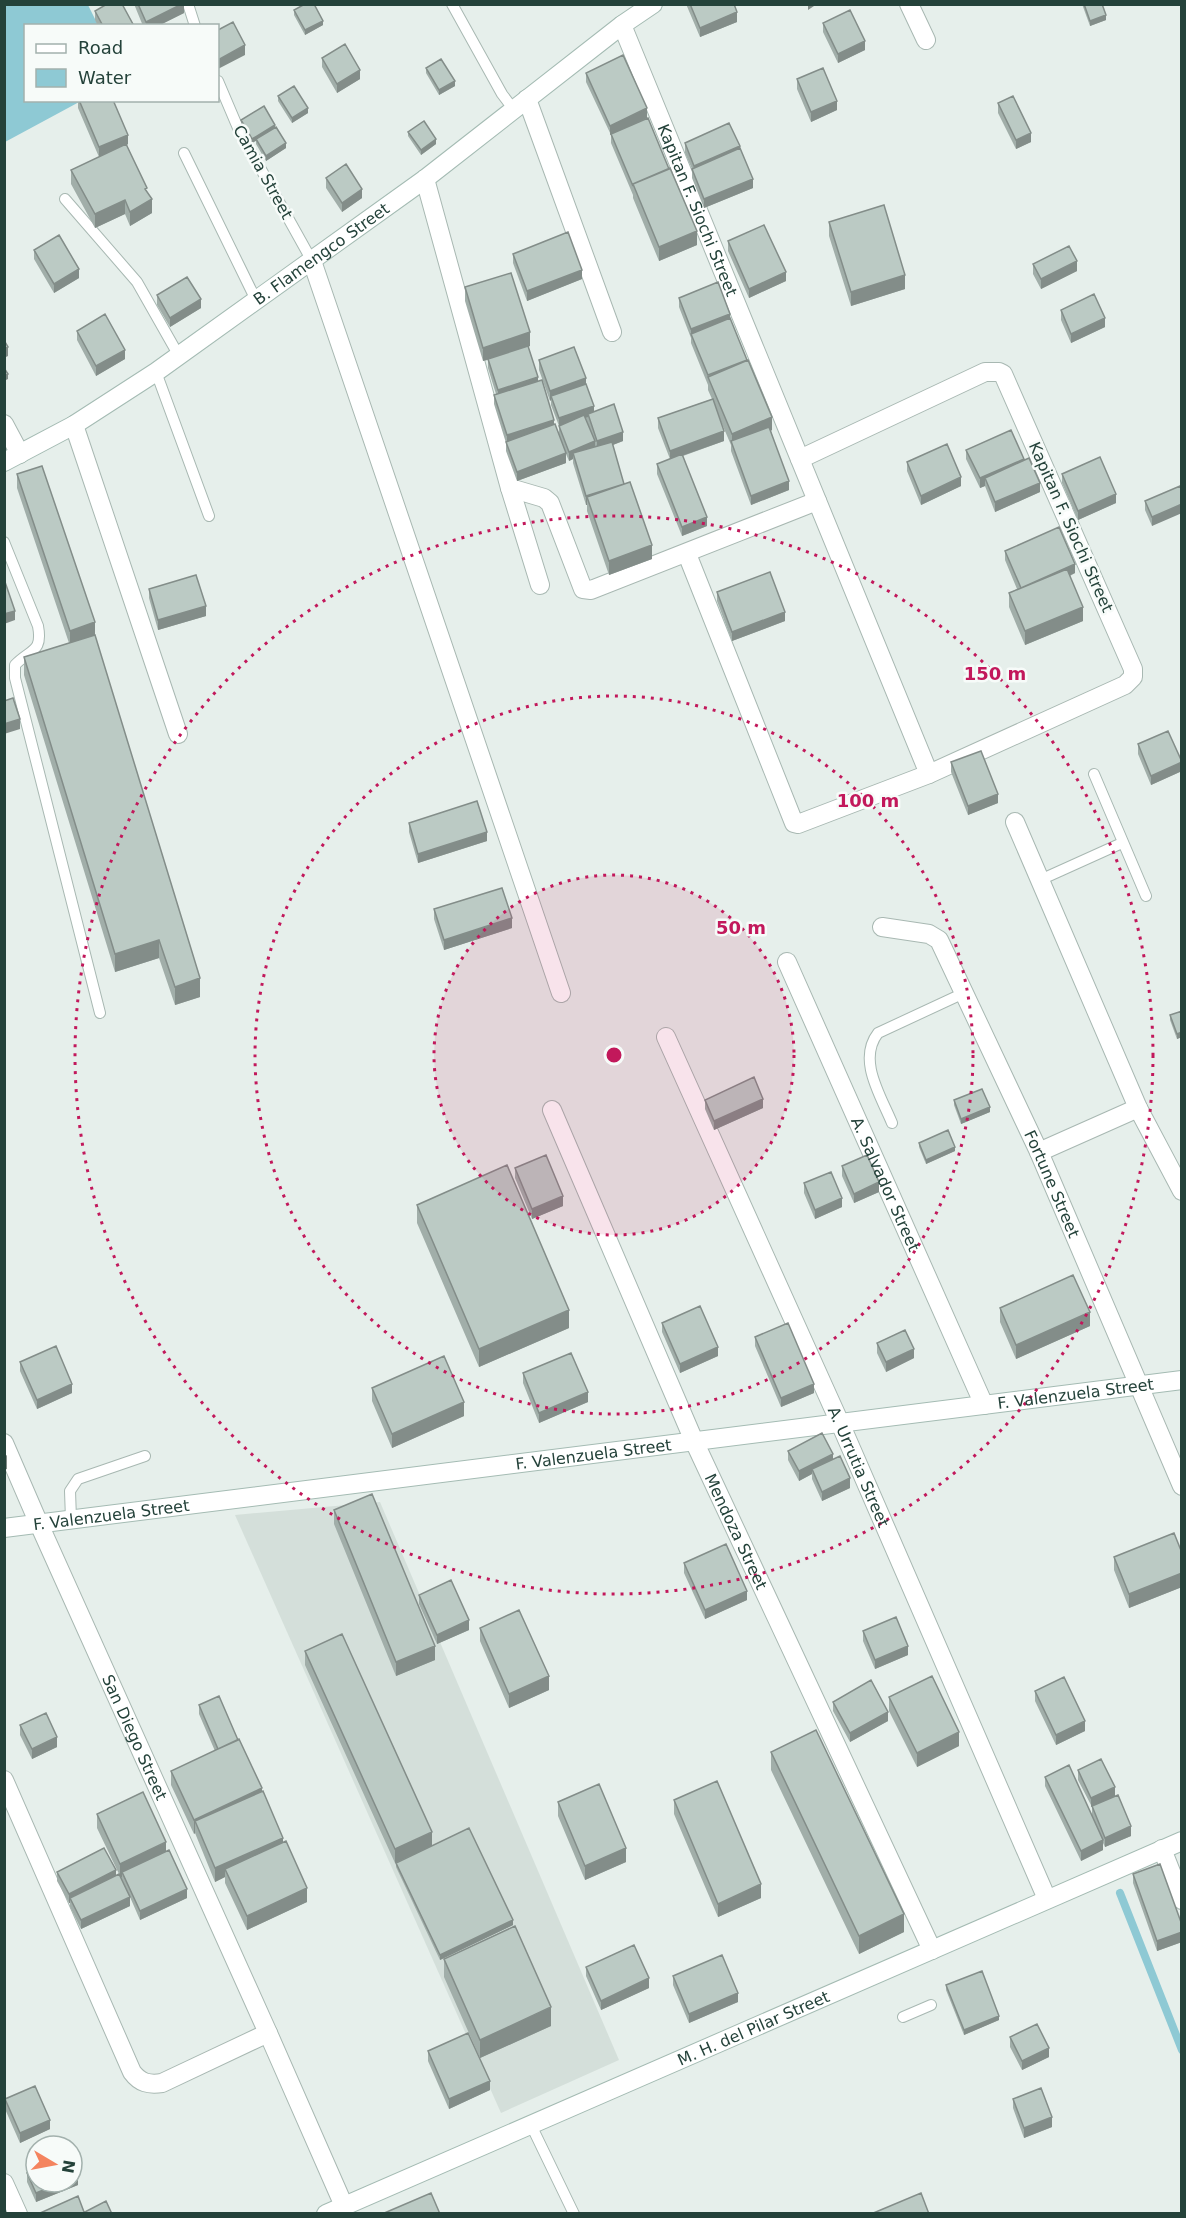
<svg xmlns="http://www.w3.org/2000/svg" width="1186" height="2218" font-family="'DejaVu Sans',sans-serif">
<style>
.built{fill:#d4dfda}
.water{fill:#8ec9d4}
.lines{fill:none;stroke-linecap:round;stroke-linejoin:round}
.stream{stroke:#8ec9d4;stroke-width:8}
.lane-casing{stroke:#a8b8b2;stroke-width:12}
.street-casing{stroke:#a8b8b2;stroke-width:20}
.secondary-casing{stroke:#a4bbb3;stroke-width:20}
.lane{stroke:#fff;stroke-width:10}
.street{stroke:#fff;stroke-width:18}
.secondary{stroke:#fff;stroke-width:18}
.wall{fill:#a1aea9}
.shaded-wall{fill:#838d89}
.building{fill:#bbcac4;stroke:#838d89;stroke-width:1.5}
.ring{fill:none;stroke:#c2185b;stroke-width:3;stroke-dasharray:3 6}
.labels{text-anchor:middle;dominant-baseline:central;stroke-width:5;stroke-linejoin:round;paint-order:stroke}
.street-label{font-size:16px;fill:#24423a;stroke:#f7fbf9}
.centre{fill:#c2185b;stroke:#f7fbf9;stroke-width:3}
.ring-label{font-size:18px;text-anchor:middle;font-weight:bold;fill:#c2185b;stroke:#f7fbf9;stroke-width:5;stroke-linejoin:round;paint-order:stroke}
</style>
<rect width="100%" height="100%" fill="#e6efeb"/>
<path class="built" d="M380,1502L619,2060L501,2113L235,1515Z"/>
<path class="water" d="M5,5H88L98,25L26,26V100L81,101L5,142Z"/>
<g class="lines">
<path class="stream" d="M1120,1893L1182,2050"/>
<defs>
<path id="lane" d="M188,4L195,26
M452,4L502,94L514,110
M218,81L238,128L312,261
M184,153L256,300
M65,199L137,282L179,356
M156,372L209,516
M4,542L38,626C43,653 30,649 15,665V678L100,1013
M1094,774L1146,896
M1040,880L1122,843
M892,1123C881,1096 857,1060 878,1033L964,993
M71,1519L70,1491L78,1479L145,1456
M903,2017L931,2005
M531,2125L574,2214"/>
<g id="street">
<path d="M909,4L926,40"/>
<path id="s1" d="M622,25L929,774"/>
<path d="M527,99L612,332"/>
<path d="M425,179L510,488L544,498L550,503L583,589L591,590L817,501"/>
<path d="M312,261L561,993"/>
<path d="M4,424L20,454"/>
<path d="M74,425L178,734"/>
<path d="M510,488L540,585"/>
<path d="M687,554L794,823L798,824L929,774L1125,685L1133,677V669L1003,374L999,372H985L800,459"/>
<path d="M1015,822L1138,1108L1182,1191"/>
<path id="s2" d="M882,927L929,934L939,940L1039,1152L1182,1486"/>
<path id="s3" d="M787,962L984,1405"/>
<path id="s4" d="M666,1037L840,1423L1047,1899"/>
<path id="s5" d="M552,1110L694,1441L932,1950"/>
<path d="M1039,1152L1138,1108"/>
<path id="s6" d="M4,1443L39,1524L268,2033L344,2206"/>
<path d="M4,1780L132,2072C140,2083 149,2085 162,2083L268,2033"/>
<path d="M1162,1849L1182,1900"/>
<path d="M4,2183L18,2214"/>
</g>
<g id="secondary">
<path id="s7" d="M4,462L74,425L156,372L425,179L622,25L653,4"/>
<path id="s8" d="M4,1528L1182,1380"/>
<path id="s9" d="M326,2214L1182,1841"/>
</g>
</defs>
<use href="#lane" class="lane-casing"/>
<use href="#street" class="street-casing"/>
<use href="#secondary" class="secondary-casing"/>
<use href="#lane" class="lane"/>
<use href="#street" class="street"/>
<use href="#secondary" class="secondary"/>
</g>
<path class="wall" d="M134,4H184V13L158,26H143Z
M686,4H734L737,22L700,37Z
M1082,4H1102L1106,20L1090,26Z
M294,10L323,25L305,35L294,15Z
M95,11L134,26H98L95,20Z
M823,23L865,50L838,63L823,32Z
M322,58L360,79L337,93L322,67Z
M426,68L455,86L439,95L426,73Z
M586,73L647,118L697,245L659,261L633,198V195L611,143V135L586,82Z
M797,79L837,110L811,122L797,89Z
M278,96L308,113L292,123L278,101Z
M78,100H113L128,144L127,145L147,192L152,213L130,226L125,214L95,228L71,184V170L99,157L78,108Z
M998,103L1031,142L1016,149L998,113Z
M241,120L275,128L286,148L266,161L256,144V141L252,143L241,124Z
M408,132L436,144L421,155L408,136Z
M685,143L740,148L753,188L704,208L692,178V169L685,153Z
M326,178L362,198L342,212L326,188Z
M829,222L905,289L851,306L829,236Z
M728,241L786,281L749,298L728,251Z
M34,250L79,278L54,293L34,259Z
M513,254L582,279L527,301L513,263Z
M1033,264L1077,271L1041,289L1033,274Z
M465,287L530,346L528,347L538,381L554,424L559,433V426L551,405V400L550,401L539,370V360L586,384L594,412L623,441L613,445L624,484L652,559L609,575L587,511V505H586L573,463V459L569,461L566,454V463L517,481L506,451V443L494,404V395L496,394L488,368V360L483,361L465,301Z
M157,295L201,308L170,327L157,305Z
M679,298L730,318L772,430L771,431L789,490L751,505L731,451V445L719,417L724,441L683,456L707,526L682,536L657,474V464L670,459L658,428V418L712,399L708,390V385L691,343V338L679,307Z
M1061,310L1105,327L1071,343L1061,320Z
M77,331L125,359L96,376L77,340Z
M966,450L1024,460L1040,492L995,512L985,486L980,488L966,459Z
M907,462L961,486L921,505L907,471Z
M17,474L95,635L200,997L175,1005L159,958L115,972L24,675V657L69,643L17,488Z
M1062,474L1116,503L1078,520L1062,483Z
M1182,490L1152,526L1145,510V501Z
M1005,551L1075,573L1070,576L1083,621L1025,645L1009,607V593L1017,589L1005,560Z
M149,589L206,616L158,630L149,598Z
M717,592L785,621L732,641L717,601Z
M1138,744L1182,761V771L1151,785L1138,754Z
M951,762L998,803L968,815L951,772Z
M409,823L487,841L418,863L409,832Z
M434,909L512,928L444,950L434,919Z
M1182,1011V1037L1177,1039L1170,1020V1015Z
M705,1100L763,1108L714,1130L705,1109Z
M954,1100L990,1112L961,1124L954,1105Z
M919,1143L955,1151L926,1164L919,1147Z
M842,1166L879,1192L854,1203L842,1176Z
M515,1168L563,1206L532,1219L515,1178Z
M804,1183L842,1207L815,1219L804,1193Z
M417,1205L569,1328L479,1367L417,1223Z
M1000,1308L1090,1326L1016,1359L1000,1322Z
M662,1323L718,1356L680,1373L662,1332Z
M755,1337L814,1393L781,1407L755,1346Z
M877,1343L914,1358L886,1372L877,1353Z
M20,1362L72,1393L37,1409L20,1371Z
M523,1373L588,1402L539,1423L523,1383Z
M372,1388L464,1416L392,1448L372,1401Z
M788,1451L833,1459L850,1488L822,1501L812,1479V1474L799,1481L788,1460Z
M334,1510L435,1660L396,1676L334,1524Z
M1182,1553V1587L1129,1608L1114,1570V1557Z
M684,1563L747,1600L705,1619L684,1573Z
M419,1595L469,1630L437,1644L419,1604Z
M480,1628L549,1690L509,1708L480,1641Z
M863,1631L908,1655L875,1669L863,1641Z
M305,1651L432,1845L513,1925L440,1960L396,1867V1863H395L305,1665Z
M1035,1691L1085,1731L1056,1745L1035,1701Z
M889,1697L959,1746L917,1767L889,1711Z
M833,1702L888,1721L850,1742L833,1711Z
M199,1705L238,1740L262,1792L283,1842L307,1902L247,1930L225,1883V1877L215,1882L195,1833L194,1834L171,1785V1771L215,1751L199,1714Z
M20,1725L57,1747L32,1759L20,1735Z
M771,1752L904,1932L859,1954L771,1770Z
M1078,1770L1115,1796L1131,1836L1105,1847L1103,1843V1850L1081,1861L1045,1786V1777L1092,1815V1807L1078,1780Z
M674,1800L761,1898L718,1917L674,1814Z
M558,1802L626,1862L585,1880L558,1816Z
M97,1814L166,1851L187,1898L140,1920L130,1897V1906L81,1929L70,1907V1903H69L57,1881V1872L116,1876L119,1874L97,1828Z
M1133,1874L1182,1925V1942L1157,1951L1133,1883Z
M444,1959L551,2026L480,2058L444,1977Z
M586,1967L649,1988L601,2010L586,1976Z
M673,1976L738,2002L689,2023L673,1985Z
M946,1985L999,2020L964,2035L946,1990Z
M1010,2037L1049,2057L1022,2070L1010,2047Z
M428,2051L490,2090L449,2109L428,2061Z
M5,2099L50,2129L20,2143L5,2109Z
M1013,2099L1052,2127L1024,2138L1013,2108Z
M27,2173L78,2185L36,2202L27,2182Z"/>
<path class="shaded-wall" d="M182,4H184V13L158,26H146V22Z
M808,4H817L808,10Z
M737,12V22L700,37V28Z
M1106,15V20L1090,26V21Z
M323,21V25L305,35V30Z
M865,41V50L838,63V54Z
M245,45V55L218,69V60Z
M360,70V79L337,93V84Z
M455,81V86L439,95V90Z
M837,101V110L811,122V112Z
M308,108V113L292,123V118Z
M647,108V118L610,135V126Z
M275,125V129L252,143V139Z
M1031,133V142L1016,149V140Z
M128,135V144L99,157V147Z
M436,139V144L421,155V150Z
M286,143V148L266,161V156Z
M740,146V155L694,175V166Z
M753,179V188L704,208V199Z
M362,189V198L342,212V203Z
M152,199V213L130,226V212Z
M125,200V214L95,228V214Z
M697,231V245L659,261V247Z
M1077,261V271L1041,289V279Z
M79,269V278L54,293V284Z
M582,270V279L527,301V291Z
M786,272V281L749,298V289Z
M905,275V289L851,306V292Z
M201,299V308L170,327V318Z
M730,314V324L691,334V329Z
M1105,318V327L1071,343V334Z
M530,332V346L483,361V348Z
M8,347V356L4,358V349Z
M125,350V359L96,376V366Z
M8,374V379L4,381V376Z
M538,377V387L498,400V390Z
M586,378V387L551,396V400L550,401V391Z
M594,406V415L588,414V417L559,427V418Z
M772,417V430L733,447L732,445V434Z
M554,420V429L507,445V435Z
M724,431V441L670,460V451Z
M623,432V441L597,451V441Z
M595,441V450L573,453V459L569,461V452Z
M566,453V463L517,481V472Z
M1024,459V469L985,478V486L980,488V478Z
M961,477V486L921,505V496Z
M789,481V490L751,505V496Z
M1040,483V492L995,512V502Z
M624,485L587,497V505H586V496Z
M1116,494V503L1078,520V511Z
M1182,504V513L1152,526V517Z
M707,517V526L682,536V527Z
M652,545V559L609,575V561Z
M1075,564V573L1021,597V588Z
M206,606V616L158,630V620Z
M1083,607V621L1025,645V631Z
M15,611V620L4,624V614Z
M785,612V621L732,641V632Z
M95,622V636L70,645V631Z
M20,719V729L4,734V724Z
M1182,762V771L1151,785V776Z
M998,794V803L968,815V806Z
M487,832V841L418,863V854Z
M512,918V928L444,950V940Z
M159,940V958L115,972V954Z
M200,978V997L175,1005V987Z
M1182,1032V1037L1177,1039V1034Z
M763,1099V1108L714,1130V1121Z
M990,1107V1112L961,1124V1119Z
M955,1147V1151L926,1164V1160Z
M879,1182V1192L854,1203V1194Z
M563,1196V1206L532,1219V1209Z
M842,1198V1207L815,1219V1210Z
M569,1310V1328L479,1367V1349Z
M1090,1312V1326L1016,1359V1345Z
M718,1347V1356L680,1373V1364Z
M914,1349V1358L886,1372V1362Z
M72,1384V1393L37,1409V1400Z
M814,1384V1393L781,1407V1398Z
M588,1392V1402L539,1423V1413Z
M464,1402V1416L392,1448V1434Z
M833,1454V1463L812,1469V1474L799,1481V1471Z
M7,1455V1469L4,1470V1457Z
M850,1478V1488L822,1501V1492Z
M1182,1573V1587L1129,1608V1594Z
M747,1591V1600L705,1619V1610Z
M469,1620V1630L437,1644V1635Z
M435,1646V1660L396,1676V1662Z
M908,1646V1655L875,1669V1660Z
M549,1676V1690L509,1708V1694Z
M888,1712V1721L850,1742V1733Z
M1085,1721V1731L1056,1745V1735Z
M959,1732V1746L917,1767V1753Z
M57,1737V1747L32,1759V1749Z
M1115,1787V1796L1091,1807V1798Z
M262,1788V1802L195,1821V1833L194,1834V1820Z
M1131,1826V1836L1105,1847V1838Z
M432,1832V1846L395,1863V1849Z
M283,1838V1852L225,1869V1877L215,1882V1868Z
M1103,1840V1850L1081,1861V1851Z
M166,1842V1856L122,1872V1877L120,1878V1864Z
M626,1848V1862L585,1880V1866Z
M116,1870V1880L70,1898V1903H69V1894Z
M761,1884V1898L718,1917V1904Z
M307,1888V1902L247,1930V1916Z
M187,1889V1898L140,1920V1911Z
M130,1897V1906L81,1929V1920Z
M904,1914V1932L859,1954V1936Z
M513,1920V1925L440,1960V1955Z
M1182,1932V1942L1157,1951V1941Z
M649,1978V1988L601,2010V2001Z
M738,1993V2002L689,2023V2014Z
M551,2007V2026L480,2058V2040Z
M999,2016V2020L964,2035V2030Z
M1049,2048V2057L1022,2070V2061Z
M490,2081V2090L449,2109V2099Z
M1052,2117V2127L1024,2138V2128Z
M50,2120V2129L20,2143V2133Z
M78,2176V2185L36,2202V2193L63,2182H72V2178Z"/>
<path class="building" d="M107,4H122L134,26H103L95,11Z
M138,4H182L146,22Z
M305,4H314L323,21L305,30L294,10Z
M690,4H734L737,12L700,28Z
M1084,4H1102L1106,15L1090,21Z
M850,10L865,41L838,54L823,23Z
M233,22L245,45L218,60V30Z
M345,44L360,70L337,84L322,58Z
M623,55L647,108L610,126L586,73Z
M441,59L455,81L439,90L426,68Z
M823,68L837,101L811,112L797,79Z
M294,86L308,108L292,118L278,96Z
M1013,96L1031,133L1016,140L998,103Z
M79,100H113L128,135L99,147Z
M264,106L275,125L252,139L241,120Z
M648,118L669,169L633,184V186L611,134Z
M424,121L436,139L421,150L408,132Z
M729,123L740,146L694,166L685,143Z
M276,127L286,143L266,156L256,139Z
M126,144L147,188L145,189L152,199L130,212L125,200L95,214L71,170Z
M740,148L753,179L704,199L692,169Z
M346,164L362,189L342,203L326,178Z
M670,168L697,231L659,247L633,184Z
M884,205L905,275L851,292L829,222Z
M764,225L786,272L749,289L728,241Z
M568,232L582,270L527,291L513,254Z
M59,235L79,269L54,284L34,250Z
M1069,246L1077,261L1041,279L1033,264Z
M511,273L530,332L483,348L465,287Z
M187,277L201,299L170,318L157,295Z
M718,282L730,314L691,329L679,298Z
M1094,294L1105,318L1071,334L1061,310Z
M105,314L125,350L96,366L77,331Z
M730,318L747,360L708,375L691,334Z
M4,340L8,347L4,349Z
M528,346L538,377L498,390L488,359Z
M574,347L586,378L550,391L539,360Z
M748,360L772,417L732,434L708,377Z
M4,368L8,374L4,376Z
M542,380L554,420L507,435L494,395Z
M586,384L594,406L559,418L551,396Z
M713,399L724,431L670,451L658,418Z
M614,404L623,432L597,441L588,414Z
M584,415L595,441L569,452L559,426Z
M555,424L566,453L517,472L506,442Z
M769,427L789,481L751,496L731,441Z
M1011,430L1024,459L980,478L966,450Z
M612,442L624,484L586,496L573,453Z
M947,444L961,477L921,496L907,462Z
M682,454L707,517L682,527L657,464Z
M1100,457L1116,494L1078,511L1062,474Z
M1029,458L1040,483L995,502L985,478Z
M42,466L95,622L70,631L17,474Z
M630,482L652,545L609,561L587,497Z
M1180,486L1182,490V504L1152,517L1145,501Z
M1059,527L1075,564L1021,588L1005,551Z
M1067,569L1083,607L1025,631L1009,593Z
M770,572L785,612L732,632L717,592Z
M196,575L206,606L158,620L149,589Z
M4,579L15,611L4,614Z
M95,635L200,978L175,987L159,940L115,954L24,657Z
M13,698L20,719L4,724V701Z
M1168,731L1182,762L1151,776L1138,744Z
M981,751L998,794L968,806L951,762Z
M477,801L487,832L418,854L409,823Z
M502,888L512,918L444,940L434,909Z
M1182,1011V1032L1177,1034L1170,1015Z
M754,1077L763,1099L714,1121L705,1100Z
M982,1089L990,1107L961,1119L954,1100Z
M948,1130L955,1147L926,1160L919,1143Z
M546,1155L563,1196L532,1209L515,1168Z
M867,1155L879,1182L854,1194L842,1166Z
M507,1165L569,1310L479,1349L417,1205Z
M831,1172L842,1198L815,1210L804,1183Z
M1073,1275L1090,1312L1016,1345L1000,1308Z
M700,1306L718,1347L680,1364L662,1323Z
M788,1323L814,1384L781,1398L755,1337Z
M905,1330L914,1349L886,1362L877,1343Z
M56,1346L72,1384L37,1400L20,1362Z
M571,1353L588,1392L539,1413L523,1373Z
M444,1356L464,1402L392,1434L372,1388Z
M822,1433L833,1454L799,1471L788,1451Z
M840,1456L850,1478L822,1492L812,1469Z
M372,1494L435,1646L396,1662L334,1510Z
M1174,1533L1182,1553V1573L1129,1594L1114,1557Z
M726,1544L747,1591L705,1610L684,1563Z
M451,1580L469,1620L437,1635L419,1595Z
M519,1610L549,1676L509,1694L480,1628Z
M896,1617L908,1646L875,1660L863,1631Z
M342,1634L432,1832L395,1849L305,1651Z
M932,1676L959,1732L917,1753L889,1697Z
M1064,1677L1085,1721L1056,1735L1035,1691Z
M871,1680L888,1712L850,1733L833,1702Z
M219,1696L238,1740L218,1749L199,1705Z
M46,1713L57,1737L32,1749L20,1725Z
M816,1730L904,1914L859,1936L771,1752Z
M239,1739L262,1788L194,1820L171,1771Z
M1101,1759L1115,1787L1091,1798L1078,1770Z
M1069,1765L1103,1840L1081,1851L1045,1777Z
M717,1781L761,1884L718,1904L674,1800Z
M599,1784L626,1848L585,1866L558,1802Z
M263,1791L283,1838L215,1868L195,1821Z
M143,1792L166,1842L120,1864L97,1814Z
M1118,1795L1131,1826L1105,1838L1092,1806Z
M469,1828L513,1920L440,1955L396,1863Z
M286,1841L307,1888L247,1916L225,1869Z
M104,1848L116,1870L69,1894L57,1872Z
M169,1850L187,1889L140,1911L122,1872Z
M1160,1864L1182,1925V1932L1157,1941L1133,1874Z
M119,1874L130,1897L81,1920L70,1898Z
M515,1926L551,2007L480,2040L444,1959Z
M634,1945L649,1978L601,2001L586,1967Z
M722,1955L738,1993L689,2014L673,1976Z
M982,1971L999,2016L964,2030L946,1985Z
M1037,2024L1049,2048L1022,2061L1010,2037Z
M468,2033L490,2081L449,2099L428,2051Z
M35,2086L50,2120L20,2133L5,2099Z
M1041,2088L1052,2117L1024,2128L1013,2099Z
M72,2160L78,2176L72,2178Z
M36,2169V2182H63L36,2193L27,2173Z
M431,2193L440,2214H382Z
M921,2193L929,2214H871Z
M78,2196L84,2212L81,2214H38Z
M106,2201L112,2214H81Z"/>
<circle cx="614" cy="1055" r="180" fill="#c2185b" fill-opacity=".12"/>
<g class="ring">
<circle cx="614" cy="1055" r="180"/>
<circle cx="614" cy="1055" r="359"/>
<circle cx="614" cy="1055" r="539"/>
</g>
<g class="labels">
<g class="street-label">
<text transform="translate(263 172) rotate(61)">Camia Street</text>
<text stroke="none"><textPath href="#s1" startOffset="200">Kapitan F. Siochi Street</textPath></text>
<text stroke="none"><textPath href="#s7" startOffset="380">B. Flamengco Street</textPath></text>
<text transform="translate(1071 527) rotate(66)">Kapitan F. Siochi Street</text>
<text stroke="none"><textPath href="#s3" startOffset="243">A. Salvador Street</textPath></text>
<text stroke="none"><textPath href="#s2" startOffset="328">Fortune Street</textPath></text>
<text stroke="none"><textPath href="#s8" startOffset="1080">F. Valenzuela Street</textPath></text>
<text stroke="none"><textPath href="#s8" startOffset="594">F. Valenzuela Street</textPath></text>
<text stroke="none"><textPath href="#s4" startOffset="471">A. Urrutia Street</textPath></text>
<text stroke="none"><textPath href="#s8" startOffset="108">F. Valenzuela Street</textPath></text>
<text stroke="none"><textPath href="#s5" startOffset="460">Mendoza Street</textPath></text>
<text stroke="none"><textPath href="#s6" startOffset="322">San Diego Street</textPath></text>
<text stroke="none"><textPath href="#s9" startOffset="466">M. H. del Pilar Street</textPath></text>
</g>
</g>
<circle cx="614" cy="1055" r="9" class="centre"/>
<g class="ring-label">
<text x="995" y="680">150 m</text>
<text x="868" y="807">100 m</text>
<text x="741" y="934">50 m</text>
</g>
<rect width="1186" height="2218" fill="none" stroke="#24423a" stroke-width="12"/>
<rect x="24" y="24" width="195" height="78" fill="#f7fbf9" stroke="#a3b1ad" stroke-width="1.5"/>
<rect x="36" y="44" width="30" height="9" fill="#ffffff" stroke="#a3b1ad" stroke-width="1.5"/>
<text x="78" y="54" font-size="18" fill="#24423a">Road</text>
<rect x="36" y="69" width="30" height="18" fill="#8ec9d4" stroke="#a3b1ad" stroke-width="1.5"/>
<text x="78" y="84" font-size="18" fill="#24423a">Water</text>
<g transform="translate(54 2164) rotate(100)"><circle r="28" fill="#f7fbf9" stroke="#a3b1ad" stroke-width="1.5"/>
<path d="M0-4.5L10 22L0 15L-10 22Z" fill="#f4845f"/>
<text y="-9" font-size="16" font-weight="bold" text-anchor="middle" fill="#24423a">N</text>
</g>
</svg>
